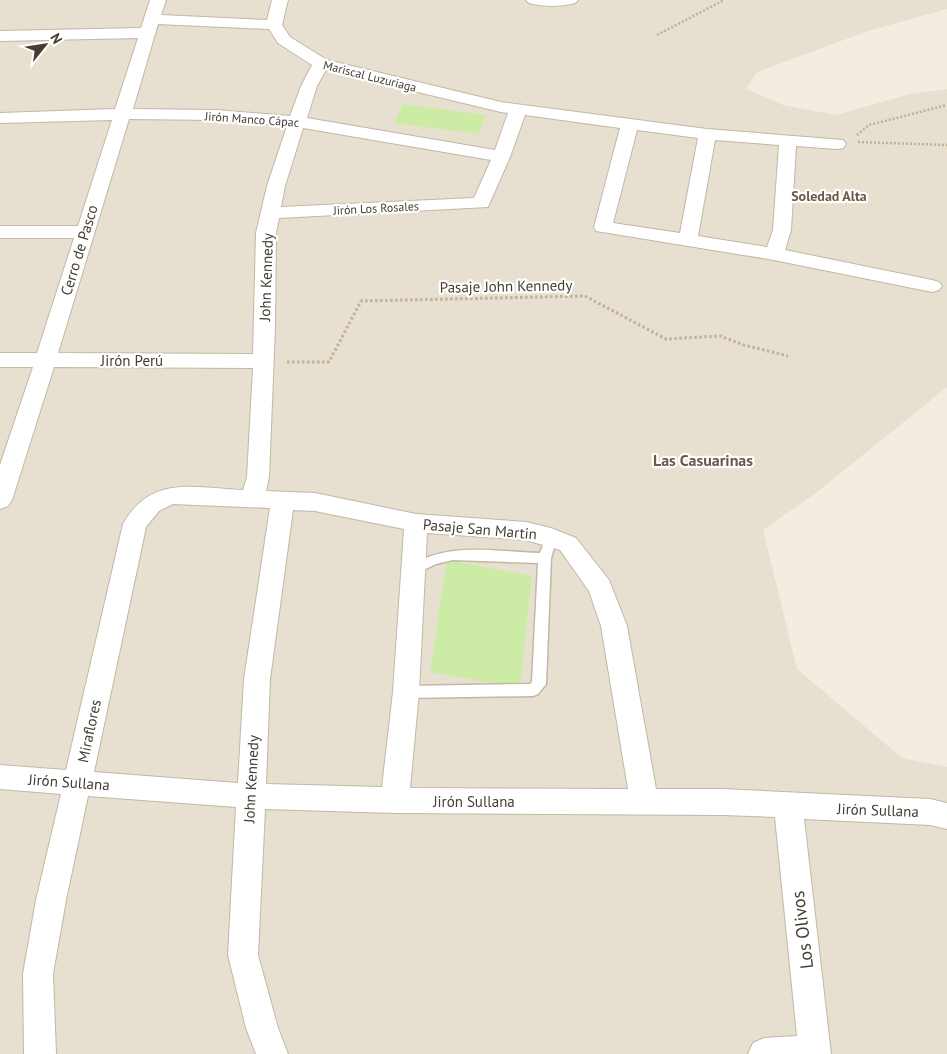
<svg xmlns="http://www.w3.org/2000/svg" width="947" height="1054" font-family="'PT Sans',sans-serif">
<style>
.residential{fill:#e7dfcf}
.green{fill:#cceca5}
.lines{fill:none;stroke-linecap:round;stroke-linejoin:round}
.service-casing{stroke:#c1b8a6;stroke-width:3}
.minor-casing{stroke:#c1b8a6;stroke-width:2}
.path-far1{stroke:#c2b193;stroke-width:2.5;stroke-dasharray:2 2;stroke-linecap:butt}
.path{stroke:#c2b193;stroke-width:3;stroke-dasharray:2.5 2.5;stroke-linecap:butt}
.service{fill:#fff;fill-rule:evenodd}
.minor{fill:#fff;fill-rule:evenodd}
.labels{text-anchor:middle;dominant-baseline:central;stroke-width:4.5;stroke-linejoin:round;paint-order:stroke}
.far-street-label{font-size:12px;fill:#443d32;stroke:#fff}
.far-neighbourhood-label{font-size:14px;font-weight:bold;fill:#685b48;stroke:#fff}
.street-label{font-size:15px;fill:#443d32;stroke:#fff}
.neighbourhood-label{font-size:16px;font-weight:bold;fill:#685b48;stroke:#fff}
.near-street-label{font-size:18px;fill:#443d32;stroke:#fff}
</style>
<rect width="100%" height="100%" fill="#f3ede1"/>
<path class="residential" d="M0,0H947V9L868,31L757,72L746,89L783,105L836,115L910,94L947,89V387L816,493L763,530L797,669L902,758L947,767V1054H0Z"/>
<path class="green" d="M403,104L486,115L478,134L394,123Z
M447,560L532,576L520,688L430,672Z"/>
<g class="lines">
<defs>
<path id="service" d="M551,532L555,534L557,537L551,558L546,684L538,694L533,696L406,698L401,696L399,692L401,688L406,686L530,684L532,682L538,563L453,560L436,564L413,575L408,574L407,570C409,565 414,564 419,561C455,543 500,552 540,553L547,534Z"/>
<path id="minor" d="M150,0H166L161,15L267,20L272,0H288L282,25L290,37L327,60L501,102L707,129L843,140L846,144L843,148L837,149L796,146L791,230L785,250L932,280L939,282L942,286L939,290L932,292L774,260L596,231L594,227L620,128L525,115L510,157L488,207L279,218L276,233L275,328L269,477L266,491L315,493L416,514L526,522L551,528L576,538L609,580L627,626L656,789H723L930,799L947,803V829L930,825L804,819L831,1054H748L753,1043L764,1038L797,1036L775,817L723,815L395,813L265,809L258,955L278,1028L288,1054H256L246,1028L228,955L236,807L88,796L66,900L53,974L56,1054H24L23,974L36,900L61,794L0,789V765L66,770L123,524C151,474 195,488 243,490L247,477L253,368L54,367L12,500L8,506L0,509V465L33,367H0V353H37L74,238H0V226H78L112,120L0,123V113L115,109L138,38L0,41V31L141,28ZM158,24L269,29L278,43L312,65L301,86L290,116L215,110L133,109ZM326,70L501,112L508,113L495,150L307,118L317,86ZM129,119L215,120L287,126L267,186L256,233L253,354L58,353ZM303,128L491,160L474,198L281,207L285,186ZM637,130L698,138L680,233L613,223ZM715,140L779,145L773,230L767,247L698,236ZM173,504L270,508L244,679L238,783L94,772L146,527L159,511ZM293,510L315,511L404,529L393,692L382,787L266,784L270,679ZM427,533L526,540L560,550L589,591L601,626L628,789L410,788L419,692Z
M526,0H578L575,3C560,7 544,7 529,3Z"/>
</defs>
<use href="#service" class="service-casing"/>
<use href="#minor" class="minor-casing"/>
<path class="path-far1" d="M657,35L724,0
M857,135L869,125L947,105
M858,142L947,145"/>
<path class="path" d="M287,362H329L361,301L585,296L666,339L720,336L744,345L788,356"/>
<use href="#service" class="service"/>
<use href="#minor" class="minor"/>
</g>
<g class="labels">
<g class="far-street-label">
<text transform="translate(370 76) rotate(14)">Mariscal Luzuriaga</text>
<text transform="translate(252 119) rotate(4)">Jirón Manco Cápac</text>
<text transform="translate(376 208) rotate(-3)">Jirón Los Rosales</text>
</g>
<g class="far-neighbourhood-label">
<text x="829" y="196">Soledad Alta</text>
</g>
<g class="street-label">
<text transform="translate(79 250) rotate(-73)">Cerro de Pasco</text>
<text transform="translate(266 277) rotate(-88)">John Kennedy</text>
<text transform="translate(506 286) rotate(-1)">Pasaje John Kennedy</text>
<text x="132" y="360">Jirón Perú</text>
<text transform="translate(480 529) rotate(5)">Pasaje San Martin</text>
<text transform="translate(89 731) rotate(-78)">Miraflores</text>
<text transform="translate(251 779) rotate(-87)">John Kennedy</text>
<text transform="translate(69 782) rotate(4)">Jirón Sullana</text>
<text x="474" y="801">Jirón Sullana</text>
<text transform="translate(878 810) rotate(2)">Jirón Sullana</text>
</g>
<g class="neighbourhood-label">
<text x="703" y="460">Las Casuarinas</text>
</g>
<g class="near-street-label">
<text transform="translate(802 930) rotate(-97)">Los Olivos</text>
</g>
</g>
<g transform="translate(45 45) rotate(60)" stroke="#ffffff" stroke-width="4" paint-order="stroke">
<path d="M0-4L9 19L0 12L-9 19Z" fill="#443d32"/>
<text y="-8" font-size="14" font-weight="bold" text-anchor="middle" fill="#443d32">N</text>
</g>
</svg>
